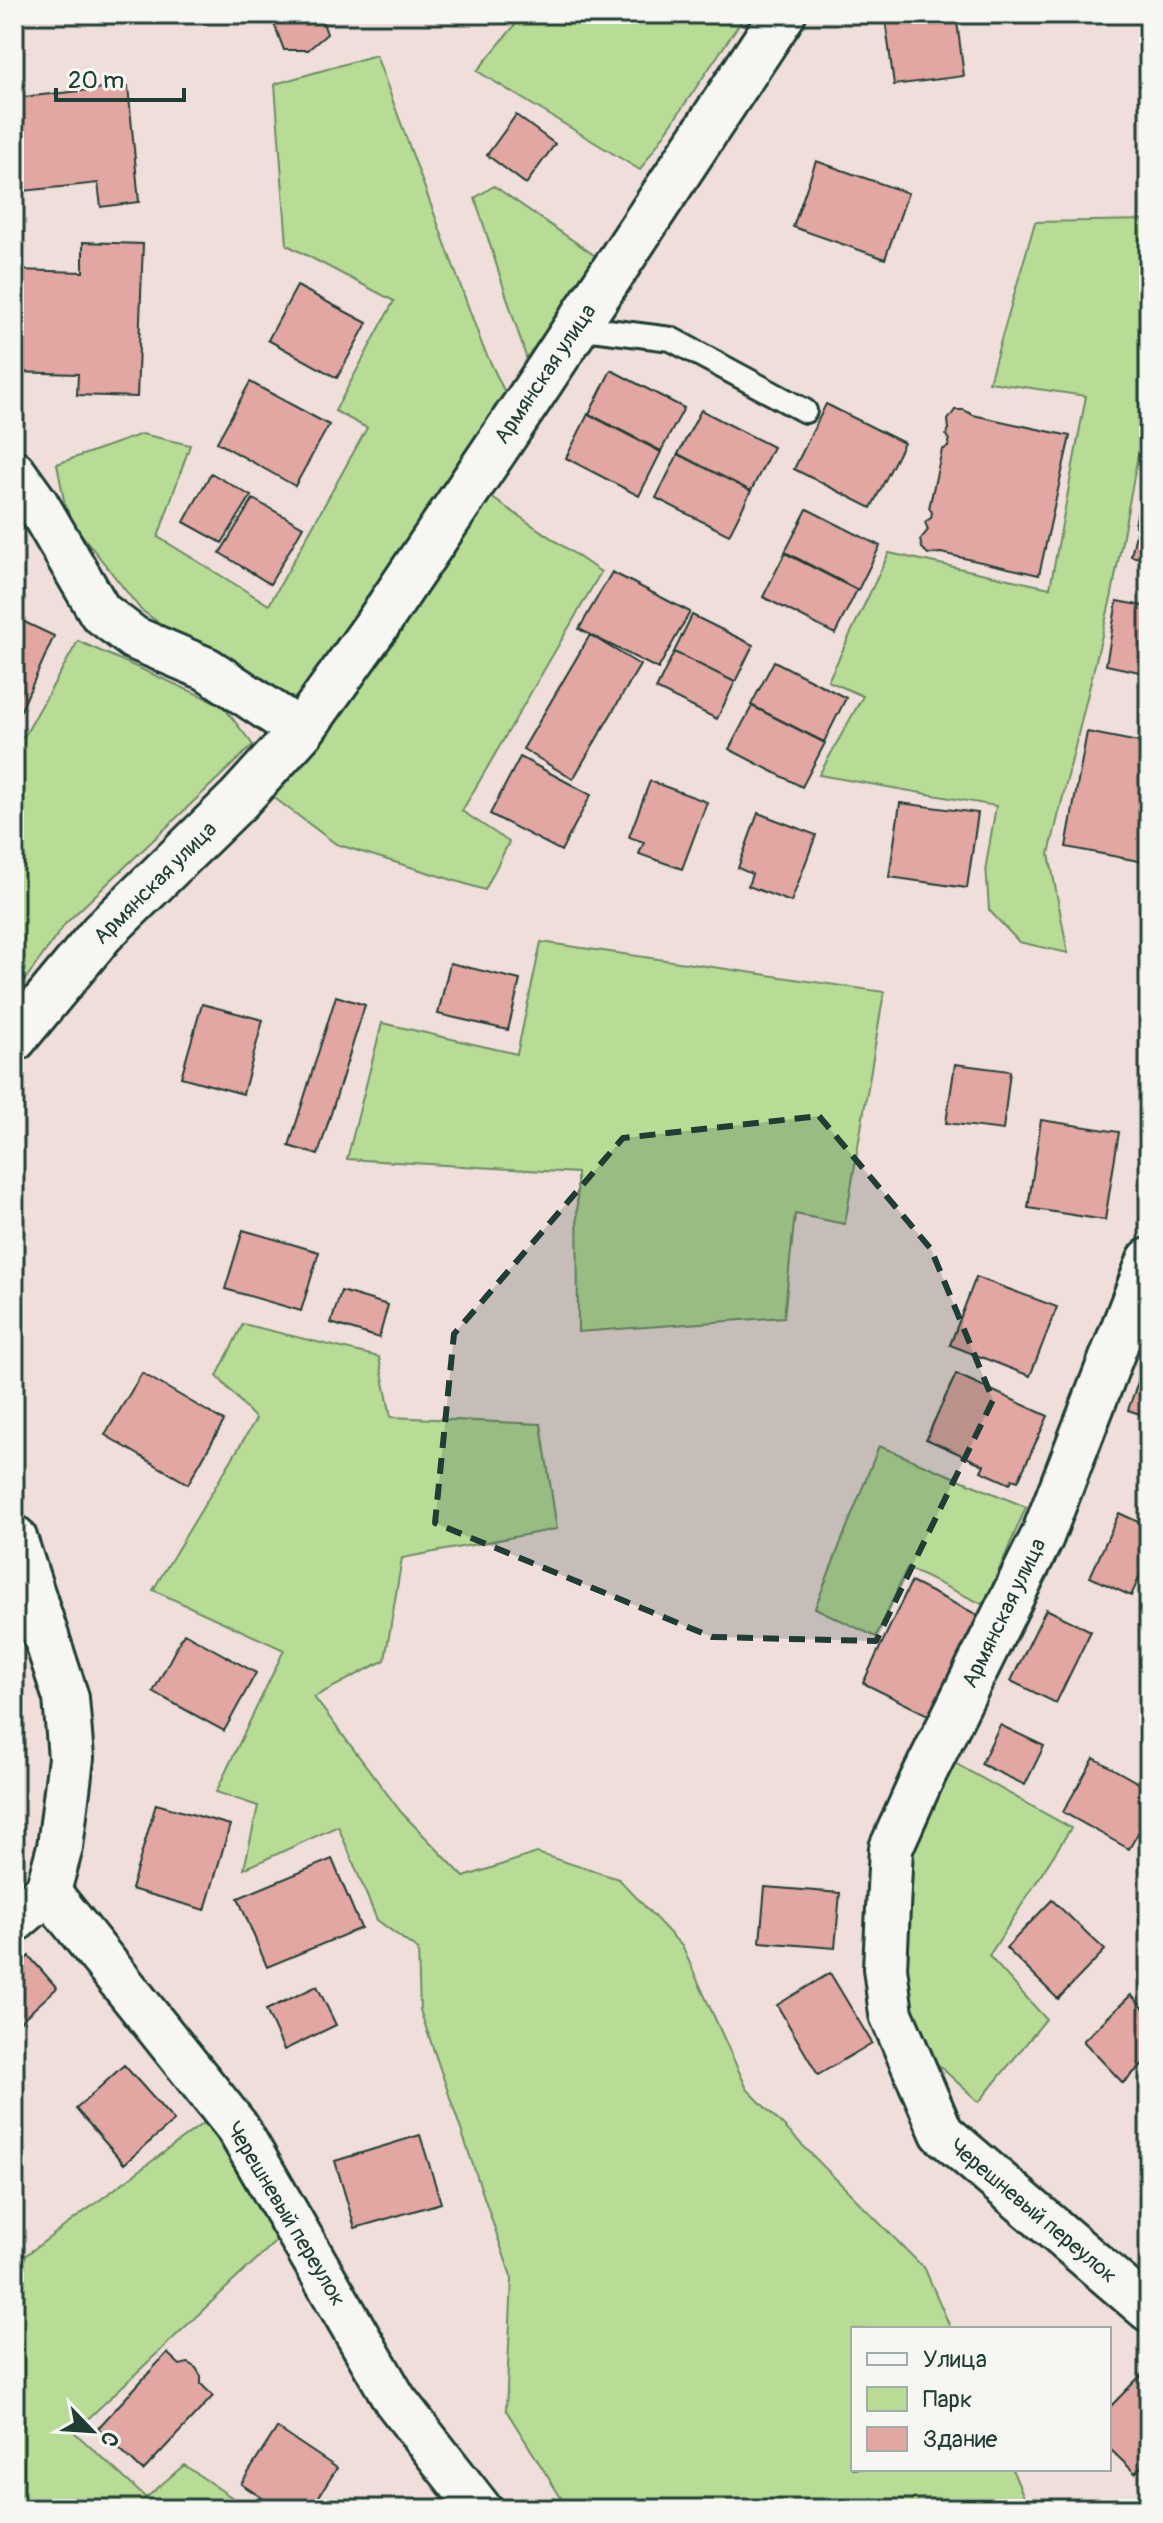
<svg xmlns="http://www.w3.org/2000/svg" width="1163" height="2523" font-family="Pangolin,sans-serif">
<style>
.green{fill:#b8dc96;stroke:#6c8c65;stroke-width:2}
.building{fill:#e2a7a2;stroke:#1f3d34;stroke-width:2}
.lines{fill:none;stroke-linecap:round;stroke-linejoin:round}
.lane-casing{stroke:#1f3d34;stroke-width:28}
.street-casing{stroke:#1f3d34;stroke-width:48}
.secondary-casing{stroke:#1f3d34;stroke-width:50}
.lane{stroke:#f6f6f2;stroke-width:22}
.street{stroke:#f6f6f2;stroke-width:42}
.secondary{stroke:#f6f6f2;stroke-width:44}
.marked{fill:#1f3d34;fill-opacity:0.2;stroke:#1f3d34;stroke-width:6;stroke-dasharray:16 10;stroke-linejoin:round}
.labels{text-anchor:middle;dominant-baseline:central;stroke-width:7;stroke-linejoin:round;paint-order:stroke}
.street-label{font-size:22px;fill:#1f3d34;stroke:#f6f6f2}
</style>
<rect width="100%" height="100%" fill="#f0deda"/>
<filter id="ink" filterUnits="userSpaceOnUse"><feTurbulence type="fractalNoise" baseFrequency=".0125" numOctaves="2"/><feDisplacementMap in="SourceGraphic" scale="16" xChannelSelector="R" yChannelSelector="G"/><feConvolveMatrix kernelMatrix="1 2 1 2 8 2 1 2 1" color-interpolation-filters="sRGB"/></filter>
<g filter="url(#ink)">
<path class="green" d="M524,14H746L640,170L477,71Z
M376,55L483,347L508,399L294,717L141,610L67,516L57,464L142,434L190,445L158,537L269,605L367,428L335,411L394,301L287,245L275,84Z
M494,186L604,262L578,287L527,360L475,198Z
M1149,220V407H1147L1112,594L1049,854L1068,953L1019,942L989,910L986,865L996,806L819,775L863,696L828,681L889,553L1050,588L1086,396L989,382L1035,222Z
M488,495L601,572L462,811L509,842L485,890L336,844L272,796L451,552Z
M78,641L222,705L253,745L66,923L14,995V733L24,737Z
M541,942L884,992L845,1224L795,1214L784,1317L578,1332L577,1173L347,1159L382,1023L517,1054Z
M243,1324L379,1357L391,1417L541,1424L557,1529L402,1558L385,1660L314,1697L401,1812L464,1877L537,1853L619,1879L682,1946L747,2089L925,2269L951,2329H853V2469H1012L1029,2509H568L506,2410L512,2279L420,2010L418,1950L377,1920L338,1826L244,1869L258,1806L216,1792L284,1650L153,1590L256,1419L217,1376Z
M879,1446L1026,1507L984,1605L907,1568L876,1637L815,1608Z
M951,1761L1071,1828L989,1956L1046,2019L979,2102L925,2053L890,1969L903,1862Z
M206,2121L277,2240L74,2432L146,2498L184,2465L249,2509H14V2264Z"/>
<path class="building" d="M273,14H320L327,34L308,50H284L271,16Z
M915,14H956L964,76L894,85L885,18Z
M128,86L139,202L101,207L98,183L14,192V98Z
M516,115L555,144L526,184L487,155Z
M816,161L908,193L885,259L793,227Z
M83,242L143,244L137,397L77,395L78,374L14,372V281H17V270L83,272Z
M297,286L367,323L337,378L268,340Z
M611,370L684,408L661,451L589,414Z
M250,382L329,425L295,486L217,442Z
M826,404L904,443L871,508L794,469Z
M701,410L773,447L751,491L678,454Z
M955,410H964L973,415L1070,436L1039,575L941,553L928,554L922,548L920,540L928,530L925,522L931,518L932,512L929,508L942,450L948,447L949,440L946,435L949,429L948,420Z
M588,414L661,452L639,496L566,458Z
M1149,450V528L1135,526Z
M678,454L751,491L729,535L656,498Z
M211,473L251,496L222,543L184,522Z
M253,499L303,527L270,584L220,553Z
M807,509L880,546L858,590L785,552Z
M1137,529L1149,532V560L1131,556Z
M785,553L857,590L835,634L763,597Z
M612,572L690,612L658,669L579,629Z
M1117,601L1149,607V674L1106,665Z
M692,615L753,645L735,682L674,652Z
M14,617L54,636L21,710L14,708Z
M590,635L640,665L573,779L523,749Z
M674,652L735,682L717,719L656,689Z
M774,661L846,698L824,742L751,705Z
M752,706L825,743L802,787L729,749Z
M1087,732L1149,744V863L1066,847Z
M520,757L591,795L561,851L490,814Z
M650,781L707,802L682,869L639,854L644,842L629,837Z
M900,803L978,813L967,888L889,877Z
M758,813L816,835L791,902L748,886L752,874L738,868Z
M450,963L520,980L508,1030L438,1014Z
M336,996L365,1005L318,1155L289,1146Z
M202,1004L263,1020L243,1094L181,1077Z
M955,1064L1010,1071L1003,1130L946,1123Z
M1041,1120L1119,1132L1105,1220L1028,1208Z
M243,1230L319,1252L301,1311L225,1289Z
M976,1277L1057,1307L1030,1376L950,1345Z
M341,1291L388,1305L379,1338L331,1323Z
M1149,1351V1417L1128,1410Z
M142,1373L224,1421L188,1484L105,1435Z
M956,1374L1048,1416L1018,1481L1012,1479L1010,1484L981,1471L984,1465L926,1439Z
M1119,1513L1149,1527V1556L1131,1596L1090,1577Z
M911,1582L984,1618L936,1719L863,1683Z
M1046,1609L1091,1631L1056,1703L1011,1681Z
M184,1633L256,1673L224,1731L153,1692Z
M1000,1725L1044,1746L1025,1785L981,1764Z
M1094,1758L1149,1789V1814L1129,1849L1063,1812Z
M156,1804L230,1825L205,1910L131,1889Z
M332,1859L361,1928L267,1967L238,1898Z
M765,1887L840,1893L835,1948L760,1942Z
M1052,1900L1105,1950L1058,1999L1006,1948Z
M29,1956L57,1988L14,2027V1970Z
M830,1973L872,2043L818,2075L777,2005Z
M317,1986L336,2025L284,2050L266,2010Z
M1131,1995L1149,2014V2058L1123,2083L1083,2041Z
M124,2065L174,2121L124,2164L76,2109Z
M420,2135L441,2203L355,2228L335,2161Z
M167,2353L180,2365L188,2363L196,2368L201,2376V2384L213,2396L143,2471L98,2428Z
M1140,2376L1149,2386V2459L1135,2473L1109,2448V2408Z
M277,2428L337,2468L311,2509H279L241,2484Z"/>
<g class="lines">
<defs>
<path id="lane" d="M576,327L671,339L805,411"/>
<path id="street" d="M14,472L37,504L100,612L134,638L207,669L301,731
M1149,1260L1042,1537L921,1781L891,1848L885,1968L891,2014L942,2133L1149,2310
M48,1891L237,2127L395,2400L480,2509"/>
<path id="secondary" d="M14,1039L102,933L239,799L301,731L376,626L527,402L783,14
M14,1538L66,1698L71,1758L60,1847L48,1891L14,1920"/>
</defs>
<use href="#lane" class="lane-casing"/>
<use href="#street" class="street-casing"/>
<use href="#secondary" class="secondary-casing"/>
<use href="#lane" class="lane"/>
<use href="#street" class="street"/>
<use href="#secondary" class="secondary"/>
</g>
</g>
<path class="marked" d="M819,1116L931,1249L993,1400L876,1641L712,1637L435,1523L454,1334L623,1138Z"/>
<g class="labels">
<g class="street-label">
<text transform="translate(545 374) rotate(-56)">Армянская улица</text>
<text transform="translate(155 883) rotate(-45)">Армянская улица</text>
<text transform="translate(1004 1613) rotate(-64)">Армянская улица</text>
<text transform="translate(1033 2211) rotate(40)">Черешневый переулок</text>
<text transform="translate(286 2214) rotate(59)">Черешневый переулок</text>
</g>
</g>
<rect width="1163" height="2523" fill="none" stroke="#f6f6f2" stroke-width="48"/>
<rect x="24" y="24" width="1115" height="2475" fill="none" stroke="#1f3d34" stroke-width="3" filter="url(#ink)"/>
<rect x="851" y="2327" width="260" height="144" fill="#f6f6f2" stroke="#a0aca6" stroke-width="2"/>
<rect x="867" y="2353" width="40" height="12" fill="#f6f6f2" stroke="#a0aca6" stroke-width="2"/>
<text x="923" y="2367" font-size="24" fill="#1f3d34">Улица</text>
<rect x="867" y="2387" width="40" height="24" fill="#b8dc96" stroke="#a0aca6" stroke-width="2"/>
<text x="923" y="2407" font-size="24" fill="#1f3d34">Парк</text>
<rect x="867" y="2427" width="40" height="24" fill="#e2a7a2" stroke="#a0aca6" stroke-width="2"/>
<text x="923" y="2447" font-size="24" fill="#1f3d34">Здание</text>
<g transform="translate(92 2431) rotate(115)" stroke="#f6f6f2" stroke-width="6" paint-order="stroke">
<path d="M0-6L14 30L0 20L-14 30Z" fill="#1f3d34"/>
<text y="-12" font-size="22" font-weight="bold" text-anchor="middle" fill="#1f3d34">С</text>
</g>
<path d="M56 88v12h128v-12" fill="none" stroke="#1f3d34" stroke-width="4"/>
<text x="68" y="88" font-size="24" fill="#1f3d34" stroke="#f6f6f2" stroke-width="6" paint-order="stroke">20 m</text>
</svg>
